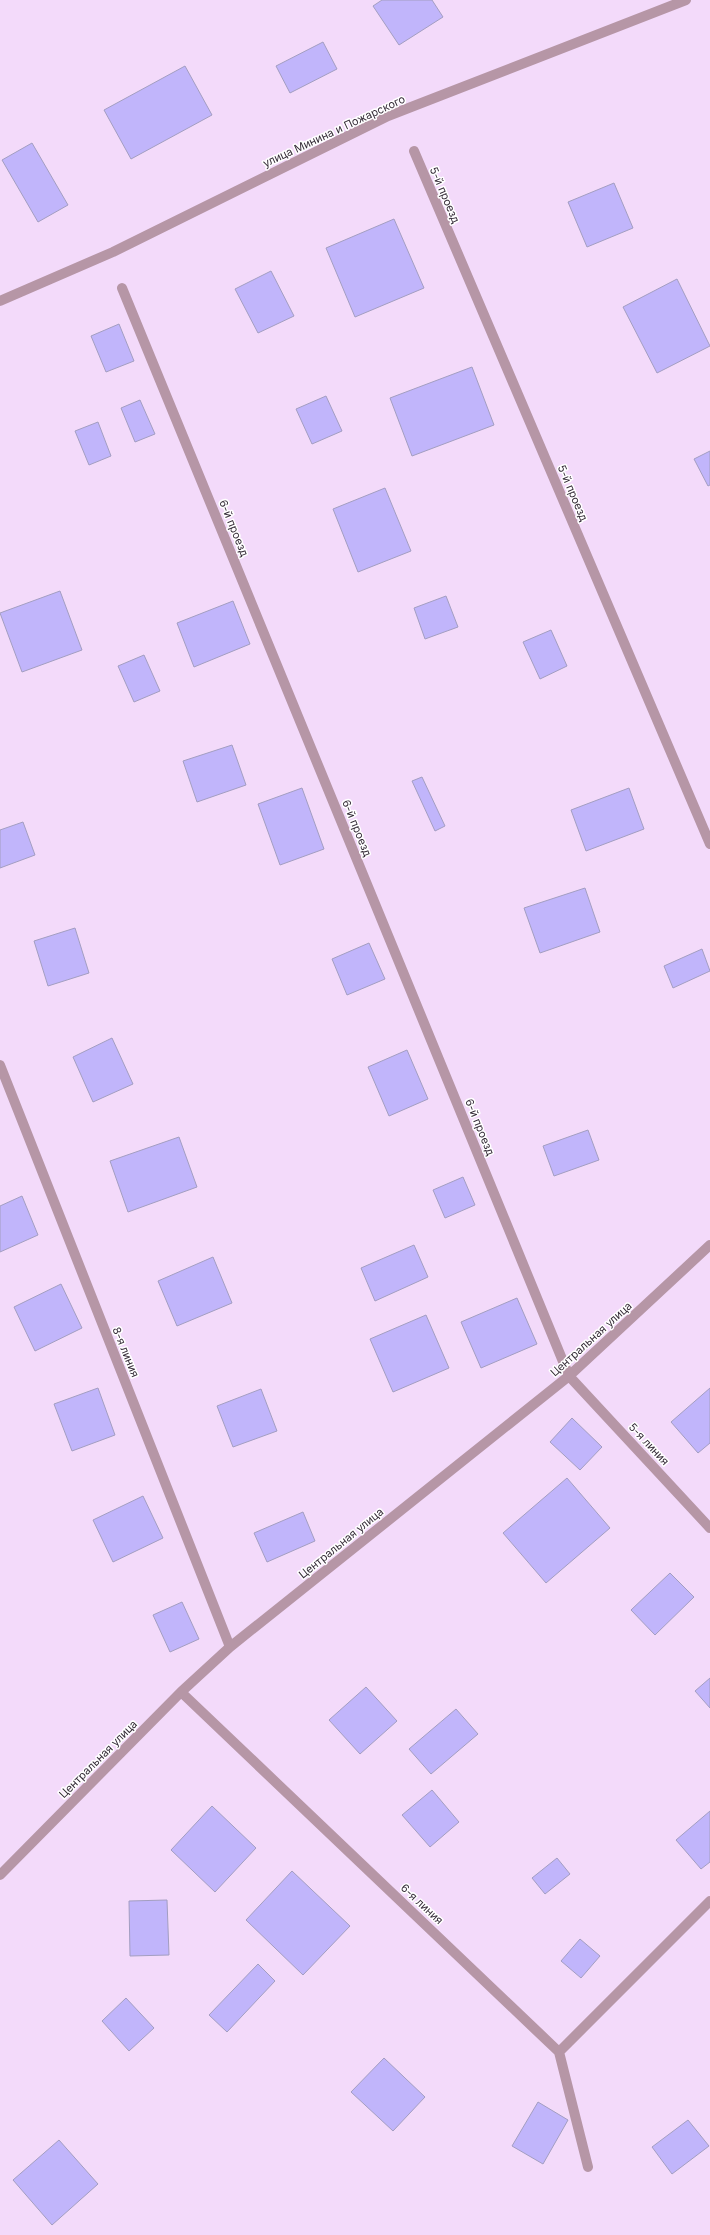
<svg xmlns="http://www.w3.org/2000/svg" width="710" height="2235" font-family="Inter,sans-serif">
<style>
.building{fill:#c1b5fb;stroke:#a39ec1}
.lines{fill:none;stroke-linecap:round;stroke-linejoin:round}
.minor{stroke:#b696a6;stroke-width:10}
.labels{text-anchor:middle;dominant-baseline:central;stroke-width:3;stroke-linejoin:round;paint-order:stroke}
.street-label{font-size:11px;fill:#362d39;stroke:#fff}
</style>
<rect width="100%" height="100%" fill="#f3dafa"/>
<path class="building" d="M382,0H432L443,17L399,45L373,6Z
M323,42L337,69L290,93L276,66Z
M185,66L212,115L131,159L104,110Z
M32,143L68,205L38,222L2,160Z
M614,183L633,228L587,247L568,202Z
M394,219L424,288L355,317L326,248Z
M271,271L294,316L258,333L235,289Z
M677,279L710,346L657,373L623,307Z
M119,324L134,361L106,372L91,336Z
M472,367L494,425L412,456L390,398Z
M326,396L342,431L312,444L296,409Z
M140,400L155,434L135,442L121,408Z
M98,422L111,456L89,465L75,431Z
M710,451V485L708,486L694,459Z
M385,488L411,551L358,572L333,509Z
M60,591L82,650L22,672L0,613Z
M446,596L458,627L425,639L414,608Z
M233,601L250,644L194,667L177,623Z
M551,630L567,666L540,679L523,642Z
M144,655L160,691L134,702L118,666Z
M232,745L246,785L197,802L183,761Z
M422,777L445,826L435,831L412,781Z
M302,788L324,849L280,865L258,804Z
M629,788L644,829L586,851L571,810Z
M23,822L35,855L0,868V830Z
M585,888L600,932L540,953L524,908Z
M75,928L89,973L48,986L34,941Z
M369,943L385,979L347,995L332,959Z
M702,949L710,971L673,988L664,966Z
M112,1038L133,1084L93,1102L73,1057Z
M407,1050L428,1099L389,1116L368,1067Z
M588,1130L599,1160L554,1176L543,1146Z
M179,1137L197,1187L128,1212L110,1161Z
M463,1177L475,1205L445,1218L433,1190Z
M22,1196L38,1235L0,1252V1206Z
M414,1245L428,1277L375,1301L361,1268Z
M213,1257L232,1303L177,1326L158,1281Z
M61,1284L82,1328L35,1351L14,1307Z
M517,1298L537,1344L481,1368L461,1322Z
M426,1315L449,1368L393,1392L370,1339Z
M98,1388L115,1435L72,1451L54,1404Z
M710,1388V1443L698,1453L671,1422Z
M261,1389L277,1431L233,1447L217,1406Z
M572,1418L602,1447L580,1470L550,1442Z
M567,1478L610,1528L546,1583L503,1533Z
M143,1496L163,1538L113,1562L93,1520Z
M303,1512L315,1541L267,1562L254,1533Z
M670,1573L694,1597L655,1635L631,1610Z
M182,1602L199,1639L170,1652L153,1615Z
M710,1678V1708L695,1691Z
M366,1687L397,1721L360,1754L329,1720Z
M456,1709L478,1734L431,1774L409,1749Z
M432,1790L459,1822L430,1847L402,1815Z
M212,1806L256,1848L215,1892L171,1850Z
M710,1811V1862L701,1869L676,1840Z
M557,1858L570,1874L545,1894L532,1878Z
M292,1871L350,1926L303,1975L246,1920Z
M167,1900L169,1955L130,1956L129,1901Z
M580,1939L600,1956L581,1978L561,1961Z
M258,1964L275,1981L227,2032L209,2015Z
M126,1998L154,2028L129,2051L102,2021Z
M384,2058L425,2097L393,2131L351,2092Z
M538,2102L568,2120L543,2164L512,2146Z
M688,2120L709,2146L672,2174L652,2147Z
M59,2140L98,2184L52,2225L13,2180Z"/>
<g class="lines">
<path class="minor" d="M414,151L710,844
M122,288L569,1376L710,1528
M0,301L113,252L388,116L686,0
M0,1065L230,1647
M181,1692L559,2052L588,2167
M0,1875L181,1692L230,1647L569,1376L710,1245
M559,2052L710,1901"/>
</g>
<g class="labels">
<g class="street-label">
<text transform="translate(334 131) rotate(-25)">улица Минина и Пожарского</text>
<text transform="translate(445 195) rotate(67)">5-й проезд</text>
<text transform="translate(573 493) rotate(67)">5-й проезд</text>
<text transform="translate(234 528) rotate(68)">6-й проезд</text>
<text transform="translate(357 828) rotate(68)">6-й проезд</text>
<text transform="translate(480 1127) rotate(68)">6-й проезд</text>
<text transform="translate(591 1339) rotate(-42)">Центральная улица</text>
<text transform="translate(126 1352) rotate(68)">8-я линия</text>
<text transform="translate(649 1444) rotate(47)">5-я линия</text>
<text transform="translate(341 1543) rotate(-39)">Центральная улица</text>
<text transform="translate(98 1759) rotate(-45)">Центральная улица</text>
<text transform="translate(422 1904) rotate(43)">6-я линия</text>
</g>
</g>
</svg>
